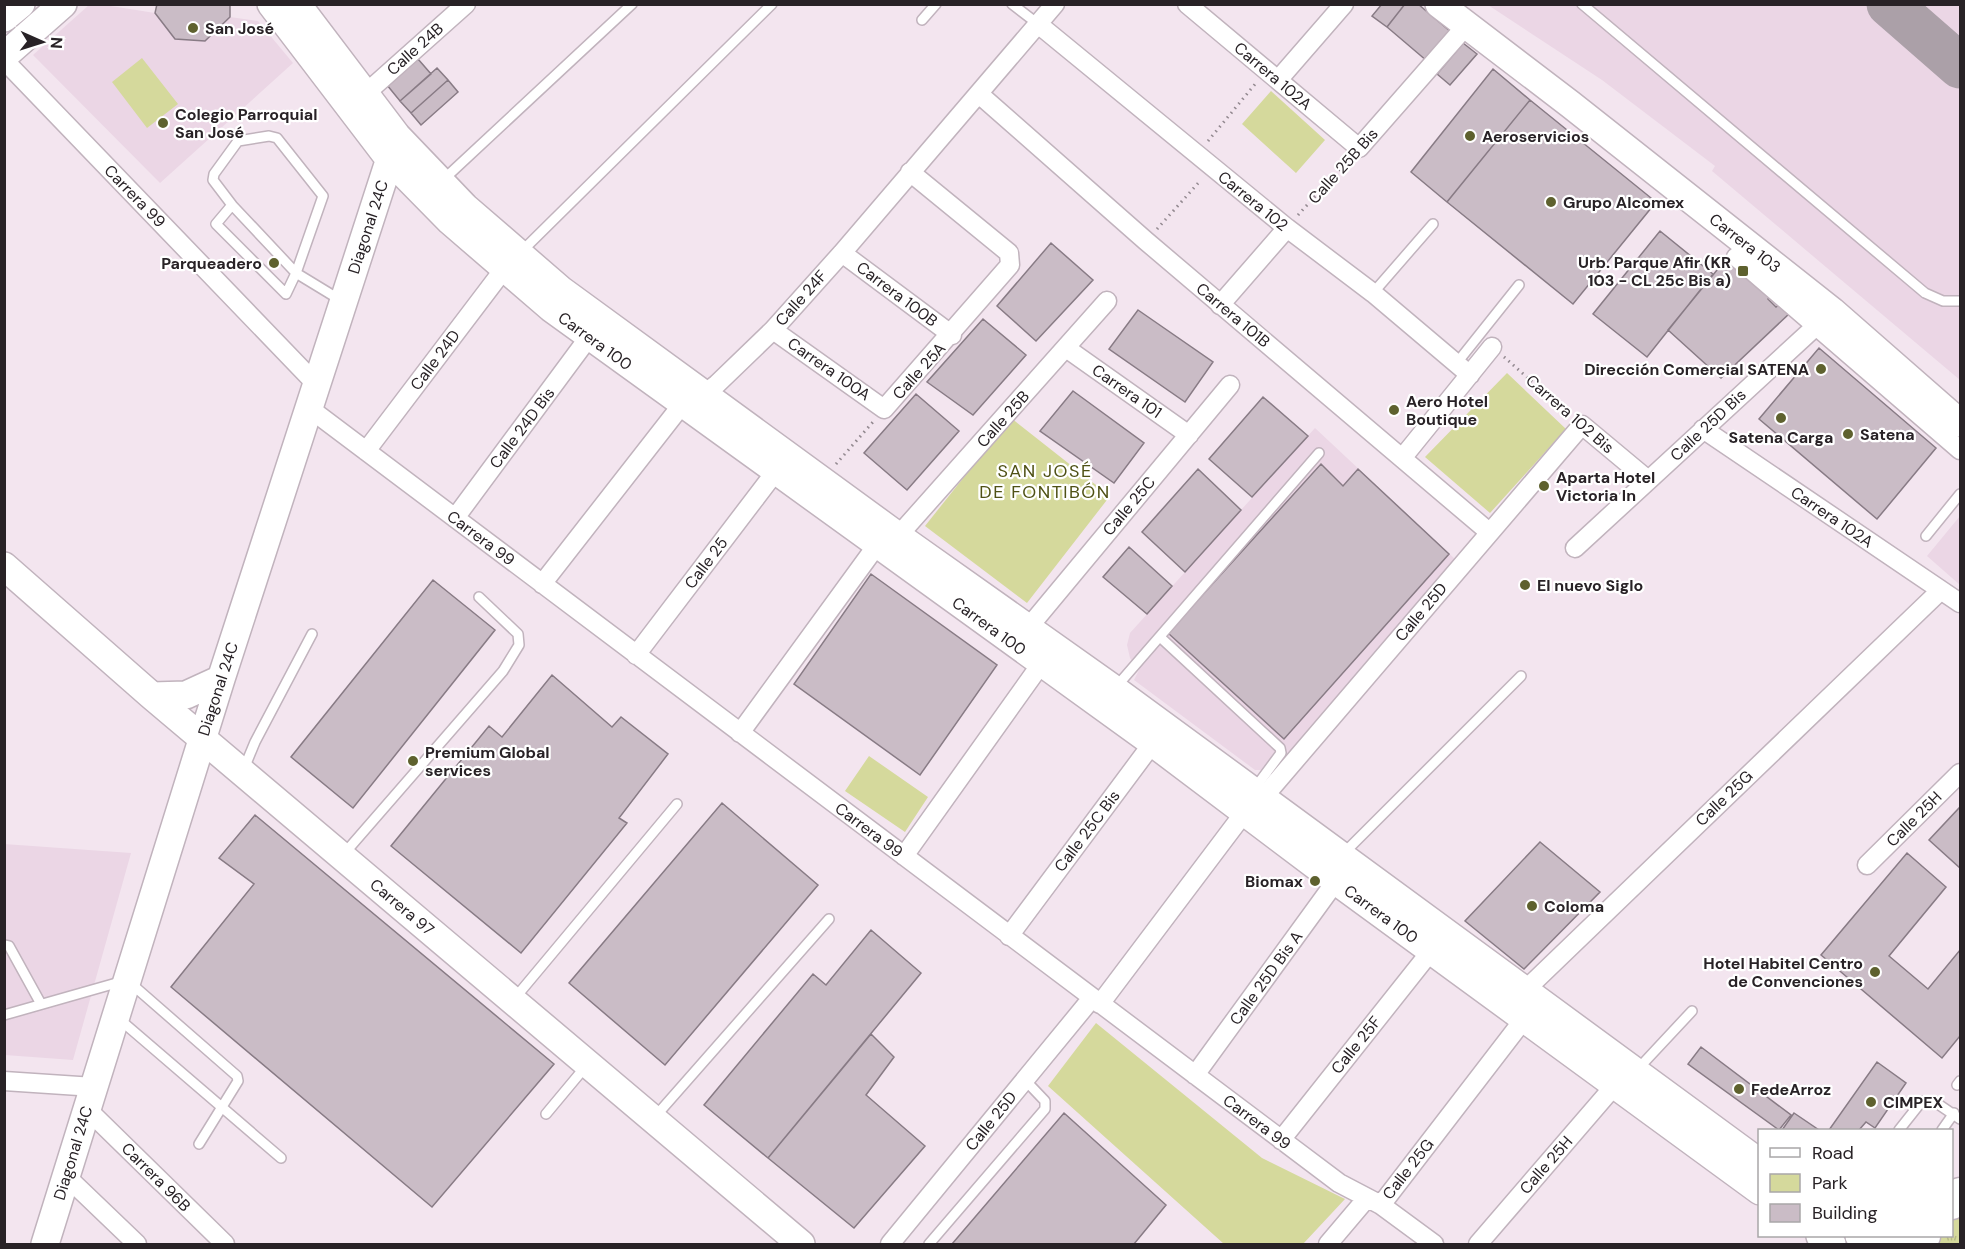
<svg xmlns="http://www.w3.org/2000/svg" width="1965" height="1249" font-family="'DM Sans',sans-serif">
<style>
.built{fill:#ebd6e5}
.grass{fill:url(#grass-tufts)}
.park{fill:#d5d99c}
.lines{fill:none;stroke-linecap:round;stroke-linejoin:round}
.taxiway{stroke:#aba0a8;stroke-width:45}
.building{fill:#cabcc6;stroke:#887b85;stroke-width:1.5}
.lane-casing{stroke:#c1b3bd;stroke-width:12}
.street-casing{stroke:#c1b3bd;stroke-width:21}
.secondary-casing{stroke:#c1b3bd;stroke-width:30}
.primary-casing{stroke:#c1b3bd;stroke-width:33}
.path{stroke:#938990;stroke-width:3;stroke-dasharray:1.5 4.5;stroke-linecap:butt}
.lane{stroke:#fff;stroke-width:9}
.street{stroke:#fff;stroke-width:18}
.secondary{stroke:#fff;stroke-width:27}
.primary{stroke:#fff;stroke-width:30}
.poi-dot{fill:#5e612e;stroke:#fff;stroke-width:2}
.labels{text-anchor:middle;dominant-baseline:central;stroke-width:4.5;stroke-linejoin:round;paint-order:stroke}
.poi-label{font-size:16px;font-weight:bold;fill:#282226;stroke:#fff;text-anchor:start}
.street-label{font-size:16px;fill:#282226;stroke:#fff}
.neighbourhood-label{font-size:18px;letter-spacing:1.5px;fill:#4f5115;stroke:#fff}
</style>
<defs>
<pattern id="grass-tufts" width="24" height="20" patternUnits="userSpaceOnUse" patternTransform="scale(1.5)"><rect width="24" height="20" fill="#d5d99c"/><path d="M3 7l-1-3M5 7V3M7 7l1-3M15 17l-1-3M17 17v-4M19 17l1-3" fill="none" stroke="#b7ba86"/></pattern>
</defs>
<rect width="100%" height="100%" fill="#f3e5ef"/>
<path class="built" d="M98,4L155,13L175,39L205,41L230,17L258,21L293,63L160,183L33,55L89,5Z
M1488,5H1960V380L1712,171L1715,166L1602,80Z
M1315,428L1456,560L1275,770H1255L1134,680L1139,670L1130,658L1127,645L1130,633Z
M1960,516V585L1927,556Z
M4,844L131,853L73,1060L5,1055Z"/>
<path class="grass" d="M1960,1210V1244H1931L1939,1236H1952V1221Z"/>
<path class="park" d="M142,58L178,104L147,128L112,82Z
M1271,91L1325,140L1296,173L1242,124Z
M1507,373L1566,429L1490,513L1425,457Z
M1011,418L1110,496L1027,603L925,526Z
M869,756L928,797L905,832L845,791Z
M1096,1023L1262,1158L1345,1199L1303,1244H1224L1048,1086Z"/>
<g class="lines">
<path class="taxiway" d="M1889,4L1960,66"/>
</g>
<path class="building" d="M157,4H230V17L205,41L175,39L155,13Z
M1382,4H1405L1387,27L1372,16Z
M1405,4H1418L1451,32L1427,61L1387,27Z
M1463,43L1477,54L1450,85L1437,74Z
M418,59L431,74L400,101L387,85Z
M437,68L448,80L411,113L400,101Z
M1493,69L1530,100L1447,202L1411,172Z
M448,80L458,92L421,125L411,113Z
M1530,100L1656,202L1573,304L1447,202Z
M1660,231L1713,274L1647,357L1593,314Z
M1051,243L1093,280L1036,341L997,306Z
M1726,259L1772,295L1768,299L1776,307L1780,304L1791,312L1721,378L1668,330Z
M1138,310L1213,362L1185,402L1109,349Z
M983,319L1026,355L973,415L927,382Z
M1819,348L1936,448L1877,519L1759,419Z
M1073,391L1144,443L1114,483L1040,431Z
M916,394L959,431L907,490L864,453Z
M1263,397L1308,436L1252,497L1209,459Z
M1321,464L1343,486L1358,469L1449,554L1284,739L1168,633Z
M1198,469L1241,510L1185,572L1142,532Z
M1129,547L1172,586L1147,614L1103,577Z
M871,574L997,665L920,775L794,684Z
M433,580L495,630L353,808L291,757Z
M552,675L612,727L621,717L668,754L619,818L627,823L521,953L391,846L489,726L502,737Z
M722,803L818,885L665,1065L569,983Z
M1960,807V868L1929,840Z
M255,815L554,1064L432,1207L171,987L254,884L219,858Z
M1540,842L1600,892L1524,969L1465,921Z
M1907,853L1946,887L1889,956L1928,989L1960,950V1036L1942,1058L1821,955Z
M871,930L921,973L768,1158L704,1105L813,974L826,985Z
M871,1034L894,1057L866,1095L925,1146L854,1228L768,1158Z
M1701,1047L1791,1115L1779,1130L1688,1064Z
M1877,1062L1906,1083L1875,1128L1866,1122L1859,1130H1829Z
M1064,1113L1166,1205L1134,1244H952Z
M1794,1113L1819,1130H1782Z"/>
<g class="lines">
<defs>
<path id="lane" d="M1012,4L1038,24
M1582,4L1925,293L1943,301H1960
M922,20L936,4
M269,136L277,138L323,196L296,273L286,294L216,224L232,205L213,180L214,174L238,141Z
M443,180L632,4
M232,205L296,273L342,301
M520,253L772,4
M1373,293L1433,224
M1456,364L1519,285
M1926,536L1960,494
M1160,637L1280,748L1281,753L1255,788
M1116,687L1319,453
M243,771L255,742L312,634
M343,855L503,671L519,645L518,634L479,597
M1342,855L1521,676
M4,945L9,946L41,1004
M515,998L677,804
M4,1015L127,980L237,1076L238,1081L199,1144
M118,1018L281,1158
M1636,1071L1692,1011
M1957,1085L1960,1081
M546,1114L586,1066
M654,1118L829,919
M1899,1130L1922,1101L1935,1102L1960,1119
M1942,1130L1954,1113
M929,1244L1045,1109V1101L1025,1080"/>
<path id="street" d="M1187,4L1359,148L1465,27
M1038,24L1287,228L1373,293L1470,375
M4,60L316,384
M1278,80L1344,4
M365,94L466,4
M979,94L1146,241L1489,532
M842,253L952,335
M1736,257L1960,450
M1220,305L1287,228
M773,330L884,409L1010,265L1009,253L910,172
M1066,348L1189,435
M309,408L1339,1183L1381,1205L1434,1244
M1703,429L1960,603
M366,451L504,269
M1403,457L1492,347
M455,518L589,337
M898,536L1107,301
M1575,548L1815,327
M542,584L677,411L688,407L717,384L773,330L842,253L1055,4
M1028,628L1230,385
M636,655L776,471
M740,733L877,545
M1261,800L1582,425L1648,480
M904,856L1041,664
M1867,865L1960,773
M1009,936L1158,736
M1518,997L1941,590
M1100,1004L1244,813
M1195,1075L1336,881
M4,1081L94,1087
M87,1109L225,1244
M1281,1140L1431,951
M66,1176L137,1244
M1381,1205L1524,1019
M890,1244L1092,998
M1328,1244L1367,1198
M1478,1244L1615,1085"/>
<path id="secondary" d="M271,4L390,160L450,221L551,308L1153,743L1336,881L1760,1191
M297,4L397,136L465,207L561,290L898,536L1114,689L1760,1163
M1439,4L1570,104L1832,311L1960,423
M4,18L21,4
M4,56L63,4
M4,566L152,696L801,1244
M152,696L186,695L221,679
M1820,1236L1832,1244
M1859,1236L1891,1243L1913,1236
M45,1244L221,679L394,146"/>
<path id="primary" d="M1952,1204L1960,1193
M1918,1244L1925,1236"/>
</defs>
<use href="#lane" class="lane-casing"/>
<use href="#street" class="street-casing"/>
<use href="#secondary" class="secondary-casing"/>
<use href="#primary" class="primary-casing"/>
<path class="path" d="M1208,141L1256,83
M1298,215L1348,160
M1157,229L1201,180
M1504,357L1569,414
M836,464L873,422"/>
<use href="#lane" class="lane"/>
<use href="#street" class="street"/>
<use href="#secondary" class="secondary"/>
<use href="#primary" class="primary"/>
</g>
<g class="poi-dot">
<circle cx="193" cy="28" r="6"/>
<circle cx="163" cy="123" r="6"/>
<circle cx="1470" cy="136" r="6"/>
<circle cx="1551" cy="202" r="6"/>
<circle cx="274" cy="263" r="6"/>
<rect x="1737" y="265" width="12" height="12" rx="3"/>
<circle cx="1821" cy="369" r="6"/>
<circle cx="1394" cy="410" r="6"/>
<circle cx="1781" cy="418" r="6"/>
<circle cx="1848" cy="434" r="6"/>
<circle cx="1544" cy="486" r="6"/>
<circle cx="1525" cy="585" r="6"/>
<circle cx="413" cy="761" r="6"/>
<circle cx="1315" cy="881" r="6"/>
<circle cx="1532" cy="906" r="6"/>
<circle cx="1875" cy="972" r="6"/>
<circle cx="1739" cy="1089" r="6"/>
<circle cx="1871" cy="1102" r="6"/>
</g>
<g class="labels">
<g class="poi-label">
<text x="205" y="28">San José</text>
<text x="175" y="114">Colegio Parroquial<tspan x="175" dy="18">San José</tspan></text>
<text x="1482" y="136">Aeroservicios</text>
<text x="1563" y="202">Grupo Alcomex</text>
<text x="1731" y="262" text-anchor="end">Urb. Parque Afir (KR<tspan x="1731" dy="18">103 - CL 25c Bis a)</tspan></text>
<text x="262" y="263" text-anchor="end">Parqueadero</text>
<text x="1809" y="369" text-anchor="end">Dirección Comercial SATENA</text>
<text x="1406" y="401">Aero Hotel<tspan x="1406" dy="18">Boutique</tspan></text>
<text x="1860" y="434">Satena</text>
<text x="1781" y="437" text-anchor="middle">Satena Carga</text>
<text x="1556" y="477">Aparta Hotel<tspan x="1556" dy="18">Victoria In</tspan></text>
<text x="1537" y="585">El nuevo Siglo</text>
<text x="425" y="752">Premium Global<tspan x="425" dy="18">services</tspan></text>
<text x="1303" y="881" text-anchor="end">Biomax</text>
<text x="1544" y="906">Coloma</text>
<text x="1863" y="963" text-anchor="end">Hotel Habitel Centro<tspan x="1863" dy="18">de Convenciones</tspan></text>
<text x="1751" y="1089">FedeArroz</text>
<text x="1883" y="1102">CIMPEX</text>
</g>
<g class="street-label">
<text transform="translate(415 49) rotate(-42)">Calle 24B</text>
<text transform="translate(1273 76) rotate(40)">Carrera 102A</text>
<text transform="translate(1343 166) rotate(-48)">Calle 25B Bis</text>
<text transform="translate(135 196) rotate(46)">Carrera 99</text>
<text transform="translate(1253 201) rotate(39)">Carrera 102</text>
<text transform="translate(368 227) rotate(-72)">Diagonal 24C</text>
<text transform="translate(1745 243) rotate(38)">Carrera 103</text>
<text transform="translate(897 294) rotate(37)">Carrera 100B</text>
<text transform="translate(801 298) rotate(-48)">Calle 24F</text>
<text transform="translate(1233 315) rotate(40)">Carrera 101B</text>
<text transform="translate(595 341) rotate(36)">Carrera 100</text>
<text transform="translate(435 360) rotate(-53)">Calle 24D</text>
<text transform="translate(829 369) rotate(35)">Carrera 100A</text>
<text transform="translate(919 371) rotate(-48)">Calle 25A</text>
<text transform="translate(1127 391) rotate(35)">Carrera 101</text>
<text transform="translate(1570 414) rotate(41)">Carrera 102 Bis</text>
<text transform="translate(1003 419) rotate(-48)">Calle 25B</text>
<text transform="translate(1708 425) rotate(-43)">Calle 25D Bis</text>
<text transform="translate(522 428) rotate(-53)">Calle 24D Bis</text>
<text transform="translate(1129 506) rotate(-50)">Calle 25C</text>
<text transform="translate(1832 517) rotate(34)">Carrera 102A</text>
<text transform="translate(481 538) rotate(37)">Carrera 99</text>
<text transform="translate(706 563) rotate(-53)">Calle 25</text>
<text transform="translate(1421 612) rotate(-50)">Calle 25D</text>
<text transform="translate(989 626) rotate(36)">Carrera 100</text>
<text transform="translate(218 689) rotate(-72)">Diagonal 24C</text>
<text transform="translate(1724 798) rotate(-44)">Calle 25G</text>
<text transform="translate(1914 819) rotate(-45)">Calle 25H</text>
<text transform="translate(869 830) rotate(37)">Carrera 99</text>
<text transform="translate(1087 831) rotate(-53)">Calle 25C Bis</text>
<text transform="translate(402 907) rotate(40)">Carrera 97</text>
<text transform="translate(1381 914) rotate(36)">Carrera 100</text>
<text transform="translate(1266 978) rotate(-54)">Calle 25D Bis A</text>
<text transform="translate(1356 1045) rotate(-51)">Calle 25F</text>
<text transform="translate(991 1121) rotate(-51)">Calle 25D</text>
<text transform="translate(1257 1122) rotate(37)">Carrera 99</text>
<text transform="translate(73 1153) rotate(-73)">Diagonal 24C</text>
<text transform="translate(1546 1165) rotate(-49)">Calle 25H</text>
<text transform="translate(1408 1169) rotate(-52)">Calle 25G</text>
<text transform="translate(156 1177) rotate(45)">Carrera 96B</text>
</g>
<g class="neighbourhood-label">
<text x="1045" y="471">SAN JOSÉ<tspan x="1045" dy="21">DE FONTIBÓN</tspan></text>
</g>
</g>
<rect width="1965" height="1249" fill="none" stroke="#282226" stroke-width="12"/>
<rect x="1758" y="1129" width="195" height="108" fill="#ffffff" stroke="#a9a7a8" stroke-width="1.5"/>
<rect x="1770" y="1148" width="30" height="9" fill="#ffffff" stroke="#a9a7a8" stroke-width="1.5"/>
<text x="1812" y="1159" font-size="18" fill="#282226">Road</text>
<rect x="1770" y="1174" width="30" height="18" fill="#d5d99c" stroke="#a9a7a8" stroke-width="1.5"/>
<text x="1812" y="1189" font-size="18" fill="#282226">Park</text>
<rect x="1770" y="1204" width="30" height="18" fill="#cabcc6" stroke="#a9a7a8" stroke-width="1.5"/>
<text x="1812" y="1219" font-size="18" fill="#282226">Building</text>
<g transform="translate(42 42) rotate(93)" stroke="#ffffff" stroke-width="4.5" paint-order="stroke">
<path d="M0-4.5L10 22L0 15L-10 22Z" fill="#282226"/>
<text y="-9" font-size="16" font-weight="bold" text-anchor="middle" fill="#282226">N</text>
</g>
</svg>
